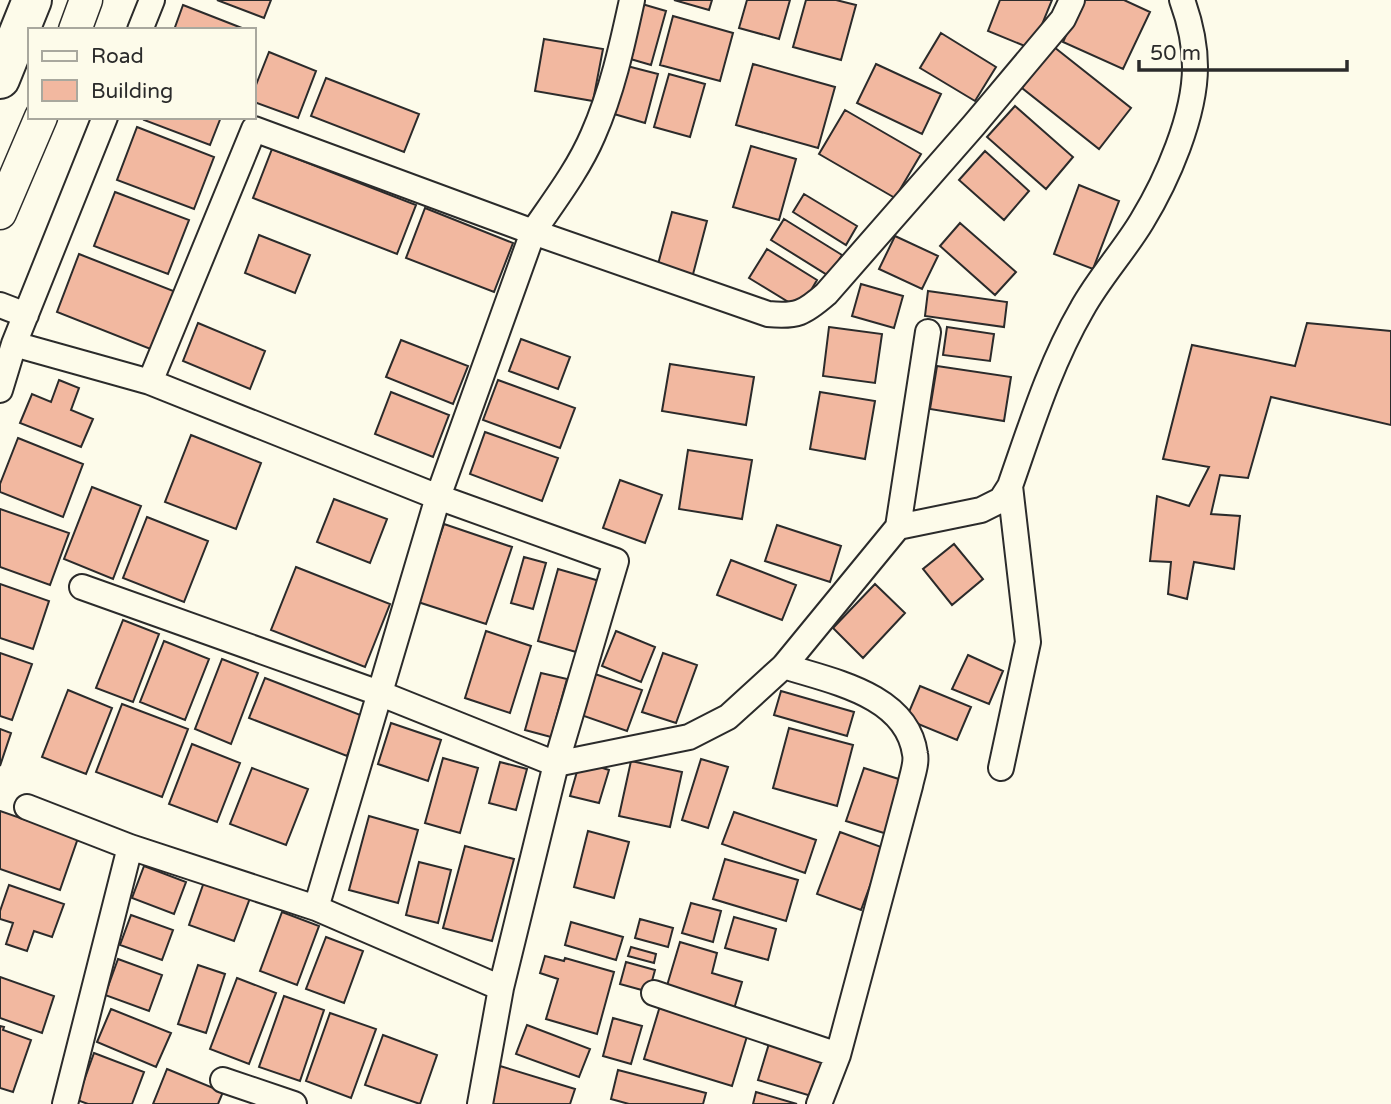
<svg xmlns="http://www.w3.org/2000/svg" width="1391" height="1104" font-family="'Varela Round',sans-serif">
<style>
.building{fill:#f2b8a0;stroke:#2b2b2b;stroke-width:2}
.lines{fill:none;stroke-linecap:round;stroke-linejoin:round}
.minor-casing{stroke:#2b2b2b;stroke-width:28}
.tertiary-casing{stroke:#2b2b2b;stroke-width:35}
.trunk-casing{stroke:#2b2b2b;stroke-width:42}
.minor{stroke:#fdfbea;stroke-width:24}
.tertiary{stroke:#fdfbea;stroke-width:32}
.trunk{stroke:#fdfbea;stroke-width:38}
</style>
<rect width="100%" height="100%" fill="#fdfbea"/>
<path class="building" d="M217,0H271L264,18Z
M674,0H712L709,10Z
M747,0H790L779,39L739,28Z
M806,0H836L856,5L841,60L793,47Z
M1000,0H1052L1032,49L988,31Z
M1082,0H1124L1150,12L1123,69L1063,42Z
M642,4L666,11L651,65L627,58Z
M183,5L247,30H174Z
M673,16L733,33L720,81L660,65Z
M941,33L996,67L975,101L920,68Z
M544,39L603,49L593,101L535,91Z
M1054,47L1131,108L1099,149L1022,88Z
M269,52L316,71L298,118L254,102V90Z
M753,64L835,87L818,148L736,125Z
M876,64L941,94L922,134L857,103Z
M627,66L658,74L645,123L614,114Z
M669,74L705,84L690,137L654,127Z
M326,78L419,114L404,152L311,116Z
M1015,106L1073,157L1046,189L987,137Z
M845,110L921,154L895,198L819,154Z
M145,117H221L210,145L144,120Z
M137,127L214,157L194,209L117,180Z
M751,146L796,159L779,220L733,207Z
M272,149L416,205L397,254L253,198Z
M985,151L1029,191L1004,220L959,180Z
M1079,185L1119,201L1093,269L1054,254Z
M115,192L189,220L168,274L94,246Z
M804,194L857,226L846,245L793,212Z
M425,208L513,243L494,292L406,258Z
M672,212L707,221L692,278L657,268Z
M784,219L842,255L829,276L771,240Z
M960,223L1016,272L995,295L940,246Z
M259,235L310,255L295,293L245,273Z
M895,236L938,256L922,289L879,269Z
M767,249L817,280L800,309L749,278Z
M79,254L176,292L153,350L57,312Z
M861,284L903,296L894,328L852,316Z
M928,291L1007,302L1004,327L925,316Z
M198,323L265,351L250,389L183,361Z
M1307,323L1391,331V425L1271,397L1248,478L1220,475L1211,514L1240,516L1234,569L1194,562L1187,599L1168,594L1171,562L1150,561L1157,496L1189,506L1209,467L1163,459L1192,345L1295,366Z
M829,327L882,334L875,383L823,376Z
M947,327L994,334L990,361L943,355Z
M521,339L570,357L558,389L509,371Z
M401,340L468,366L453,404L386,377Z
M670,364L754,377L746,425L662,411Z
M937,366L1011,377L1004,421L930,409Z
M59,380L79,388L71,410L93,419L81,447L20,423L32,394L51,402Z
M498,380L575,408L560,448L483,420Z
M391,392L449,415L433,457L375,434Z
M820,392L875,401L865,459L810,449Z
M485,432L558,458L542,501L470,474Z
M191,435L261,463L236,529L165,502Z
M18,438L83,464L63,517L0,492V484Z
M688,450L752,460L742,519L679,509Z
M620,480L662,495L645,543L603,528Z
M92,487L141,506L113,579L64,559Z
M334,499L387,519L370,563L317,542Z
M0,509L69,533L50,585L0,567Z
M147,517L208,541L184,602L123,578Z
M444,524L512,547L486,624L418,602Z
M777,525L841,546L830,582L765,561Z
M954,544L983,579L952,605L923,569Z
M524,557L546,563L533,609L511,603Z
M731,560L796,585L782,620L717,595Z
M296,567L390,604L365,667L271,630Z
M558,569L603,582L583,654L538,641Z
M0,584L49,601L33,649L0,638Z
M875,584L905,613L863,658L833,628Z
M123,620L159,634L133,702L96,688Z
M486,631L531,646L510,713L465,698Z
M616,631L655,647L641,682L602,666Z
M164,641L209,659L185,720L140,702Z
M0,653L32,664L12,720L0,716Z
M663,653L697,665L676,723L642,712Z
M968,655L1003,671L989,704L952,689Z
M222,659L258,673L231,744L195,729Z
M541,673L567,679L551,737L525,730Z
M595,674L642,690L627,731L581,715Z
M265,678L363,716L347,756L249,718Z
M920,686L971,707L957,740L906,719Z
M68,690L112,708L86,774L42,757Z
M781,691L854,712L847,736L774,715Z
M122,704L188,729L162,797L96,772Z
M391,723L441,740L428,781L378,764Z
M789,728L853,745L837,806L773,788Z
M0,729L11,733L0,766Z
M192,744L240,763L217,822L169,804Z
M443,758L478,768L460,833L425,823Z
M701,759L728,767L708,828L682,820Z
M580,761L609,770L599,803L570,796Z
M631,761L682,772L670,827L619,816Z
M500,762L527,769L516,810L489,803Z
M252,768L308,789L286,845L230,824Z
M864,768L905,781L887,834L846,821Z
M0,811L78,838L60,890L0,869Z
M734,812L816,840L805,873L722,844Z
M369,816L418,830L398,903L349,890Z
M588,831L629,842L614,898L574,887Z
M840,832L884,848L861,910L817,894Z
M465,846L514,859L492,941L443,928Z
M725,859L798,880L786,921L713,899Z
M419,862L451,870L438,923L406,915Z
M144,866L186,882L174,914L132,898Z
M204,882L250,898L234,941L189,925Z
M9,885L64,904L52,937L34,931L27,951L6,944L13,923L0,919V911Z
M691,903L721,911L713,942L682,933Z
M282,912L319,926L297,985L260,971Z
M131,915L173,930L162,960L120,945Z
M734,917L776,929L768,960L725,948Z
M640,919L673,928L668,947L635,938Z
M571,922L623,937L616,960L565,945Z
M326,937L363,951L344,1003L306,989Z
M680,942L717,953L712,973L742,982L734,1009L666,989Z
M631,947L656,954L654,963L628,956Z
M545,956L564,961L565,958L614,972L597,1034L546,1019L558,979L540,973Z
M118,959L162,975L149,1011L105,995Z
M626,962L655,970L649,992L620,984Z
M198,965L225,974L206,1033L178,1024Z
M0,977L54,996L42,1033L0,1018Z
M237,978L276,993L249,1064L210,1049Z
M284,996L324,1010L300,1081L259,1067Z
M660,1006L748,1033L732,1086L644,1059Z
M111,1009L171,1033L156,1067L97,1042Z
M330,1013L376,1029L351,1098L306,1081Z
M613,1018L642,1026L631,1064L603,1056Z
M527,1025L590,1049L579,1077L516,1054Z
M0,1026L4,1027L3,1030L31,1040L13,1092L0,1088Z
M383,1035L437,1055L420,1104L365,1085Z
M771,1037L830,1054L818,1098L758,1080Z
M94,1053L144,1072L132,1104H88L77,1100Z
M500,1066L575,1089L570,1104H488Z
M167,1069L223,1092L218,1104H153Z
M618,1070L706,1093L703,1104H629L611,1099Z
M756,1092L797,1104H753Z"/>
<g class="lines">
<defs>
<path id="minor" d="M632,0C622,46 612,92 593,135C578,170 554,201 533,232L768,314C797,317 804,313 826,294L974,125L1063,19L1072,0
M140,30L152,0
M0,305L26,315
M14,344L150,382L438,497L316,908L130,847L27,807
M150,382L254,129L533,232L438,497L616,561L556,764L501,988
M0,390L14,344L105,117
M898,527L981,510L1001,500L1010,486C1031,426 1050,364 1082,309C1099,278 1124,251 1142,221C1167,180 1195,116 1195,67C1195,43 1190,22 1182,0
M82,587L379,693L556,764L689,737L728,717L784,666L898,527L928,332
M784,666C830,681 907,694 915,754C917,763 912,776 910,786L838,1055L819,1104
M1001,768L1028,642L1010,486
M316,908L501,988L480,1104
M654,993L838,1055
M223,1080L294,1104
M65,1104L130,847"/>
<path id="tertiary" d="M75,30L86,0
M0,213L41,117"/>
<path id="trunk" d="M0,79L32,0"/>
</defs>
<use href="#minor" class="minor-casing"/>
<use href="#tertiary" class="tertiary-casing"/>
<use href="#trunk" class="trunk-casing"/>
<use href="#minor" class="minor"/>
<use href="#tertiary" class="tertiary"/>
<use href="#trunk" class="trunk"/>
</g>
<rect x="28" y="28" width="228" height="91" fill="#fdfbea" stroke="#a9a89e" stroke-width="2"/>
<rect x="42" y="51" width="35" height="10" fill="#fdfbea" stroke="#a9a89e" stroke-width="2"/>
<text x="91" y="63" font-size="21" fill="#2b2b2b">Road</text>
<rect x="42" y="80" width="35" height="21" fill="#f2b8a0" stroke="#a9a89e" stroke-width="2"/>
<text x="91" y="98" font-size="21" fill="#2b2b2b">Building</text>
<path d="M1139 60v10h208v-10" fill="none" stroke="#2b2b2b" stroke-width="3.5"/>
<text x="1150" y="60" font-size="21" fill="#2b2b2b" stroke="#fdfbea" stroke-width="5" paint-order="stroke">50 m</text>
</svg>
